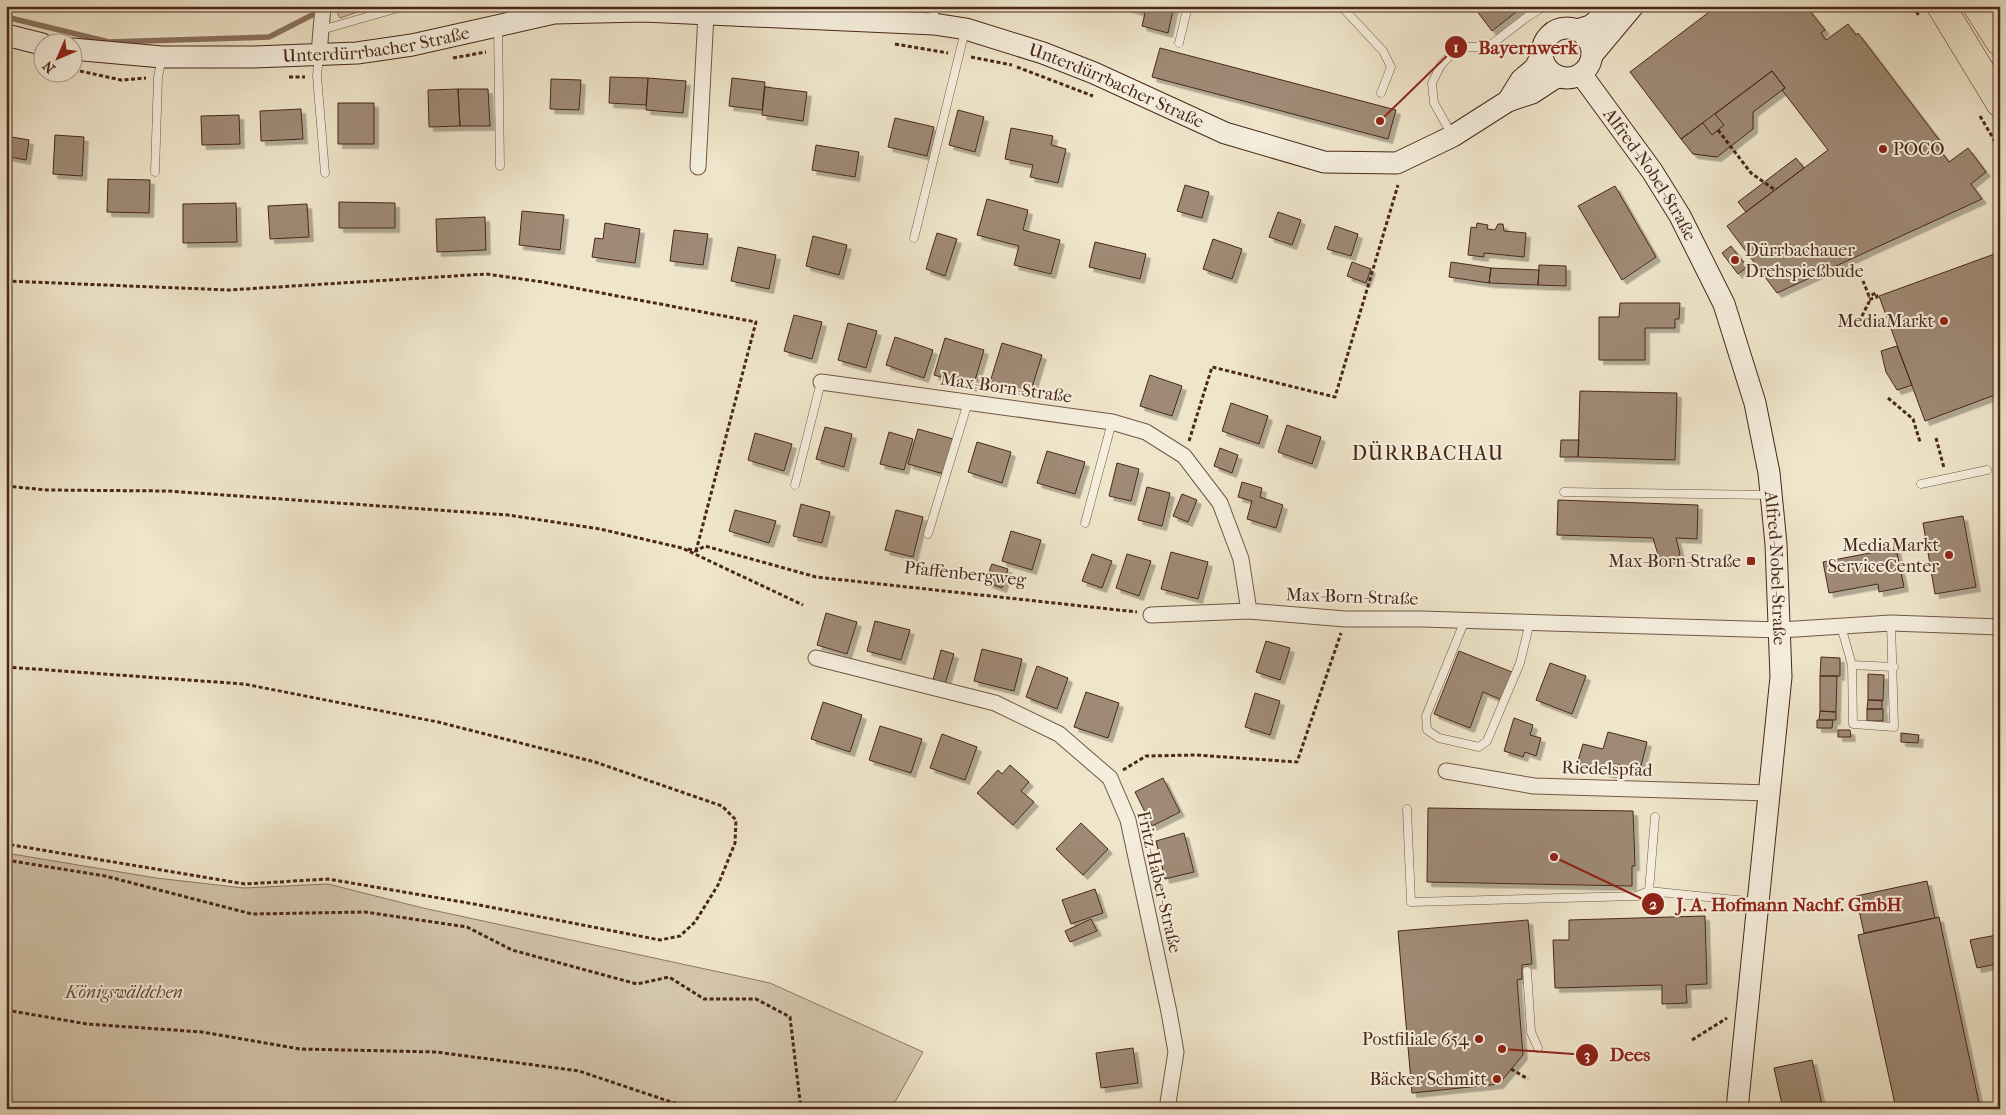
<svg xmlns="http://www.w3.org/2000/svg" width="2006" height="1115" font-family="'IM FELL French Canon',serif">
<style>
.green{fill:#d3c5ac;stroke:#8e7662}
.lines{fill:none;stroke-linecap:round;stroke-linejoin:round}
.stream{stroke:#8b725f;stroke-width:5.5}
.building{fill:#9f8a75;stroke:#492719;filter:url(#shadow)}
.lane-casing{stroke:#725645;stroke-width:9}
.street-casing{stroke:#725645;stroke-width:17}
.secondary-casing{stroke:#492719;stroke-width:23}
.highway-casing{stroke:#492719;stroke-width:29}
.path{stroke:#492719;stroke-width:3;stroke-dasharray:4 2.5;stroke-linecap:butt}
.lane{stroke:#f5eedd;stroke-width:8}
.street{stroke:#f5eedd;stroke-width:15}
.secondary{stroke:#f5eedd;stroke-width:21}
.highway{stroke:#efe5ca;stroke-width:28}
.poi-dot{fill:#8f2418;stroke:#f5eedd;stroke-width:2}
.labels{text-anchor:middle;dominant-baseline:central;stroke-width:4;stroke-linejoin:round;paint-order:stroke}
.street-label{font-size:18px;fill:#492719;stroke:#f5eedd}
.poi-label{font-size:18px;fill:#492719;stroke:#f5eedd;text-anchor:end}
.park-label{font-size:18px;font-style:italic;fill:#654736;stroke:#f5eedd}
.quarter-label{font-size:20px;letter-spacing:1px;fill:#492719;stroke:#f5eedd}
.leader{fill:none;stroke:#8f2418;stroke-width:2}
.callout-dot{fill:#8f2418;stroke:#f5eedd;stroke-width:2}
.mark-label{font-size:15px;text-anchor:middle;font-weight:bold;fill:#fff}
.callout-label{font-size:19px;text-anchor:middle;font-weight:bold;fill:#8f2418;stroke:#f5eedd;stroke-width:4;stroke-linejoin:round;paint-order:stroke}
</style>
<defs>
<filter id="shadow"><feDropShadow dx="4.5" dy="4.5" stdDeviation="0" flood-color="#0004"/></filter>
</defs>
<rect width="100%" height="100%" fill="#efe5ca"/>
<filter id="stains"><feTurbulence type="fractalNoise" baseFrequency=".004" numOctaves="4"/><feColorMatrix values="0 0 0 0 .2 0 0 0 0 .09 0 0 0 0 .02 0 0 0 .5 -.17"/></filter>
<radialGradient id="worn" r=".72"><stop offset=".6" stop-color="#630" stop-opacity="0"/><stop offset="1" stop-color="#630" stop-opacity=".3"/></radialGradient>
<path class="green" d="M334,6H375L340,18Z
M6,853L156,878L244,888L328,884L423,908L770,983L923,1052L891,1109H6Z"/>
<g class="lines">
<path class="stream" d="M6,17L109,42L269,37L320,11"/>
</g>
<path class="building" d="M1121,6H1174L1168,33L1142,26L1145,13Z
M1473,6H1524L1492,31Z
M1717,6H1806L1825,30L1821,33L1826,40L1848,24L1856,35L1858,33L1940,141L1936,145L1949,162L1968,148L1986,172L1971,184L1982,199L1777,293L1727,226L1828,150L1782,90L1785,88L1772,71L1715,114L1724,125L1712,135L1703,123L1681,139L1630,72Z
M1160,48L1396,110L1388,139L1152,77Z
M1772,71L1785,88L1753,112V129L1717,157L1693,154L1681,139Z
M610,77L648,78L646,105L609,103Z
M648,78L686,81L683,113L646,110Z
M732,78L765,82L762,110L729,106Z
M551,79L581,80L579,110L550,109Z
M765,87L807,92L803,121L762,115Z
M458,89L460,126L429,127L428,90Z
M458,89H488L490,126H460Z
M338,103H374V144H338Z
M301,109L303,139L261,141L260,111Z
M958,110L984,117L975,152L949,145Z
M239,115L240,144L202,145L201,116Z
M895,118L934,127L927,156L888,147Z
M1011,128L1053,136L1051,145L1066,149L1058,183L1030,177L1033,165L1005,159Z
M55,135L84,137L82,176L53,174Z
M6,136L29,140L26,160L6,156Z
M816,145L859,152L855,177L812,170Z
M1796,158L1804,168L1746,212L1738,202Z
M108,179L150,180L149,213L107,212Z
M1185,185L1209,192L1202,218L1177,211Z
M1615,186L1656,257L1622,280L1578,206Z
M987,199L1028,210L1023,230L1060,240L1051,274L1014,265L1019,246L977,235Z
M339,202L395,203V228H339Z
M236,203L237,242L183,243V204Z
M307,204L309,237L270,239L268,206Z
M522,211L564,215L560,250L519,245Z
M1278,212L1301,220L1292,245L1269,237Z
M485,217L486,250L437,252L436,219Z
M605,223L640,229L635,263L592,257L595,238L603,239Z
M1477,223L1488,225L1487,229L1495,230L1498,224H1503L1504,231L1526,233L1524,257L1484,253V257L1468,255L1471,227L1476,228Z
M1335,226L1358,234L1351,256L1327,249Z
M674,230L708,234L703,265L670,261Z
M937,233L957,239L945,276L926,269Z
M813,236L847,245L839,275L806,266Z
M1213,239L1242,249L1232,279L1203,269Z
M1095,242L1146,254L1140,279L1089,267Z
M1731,246L1747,267L1738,274L1722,253Z
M738,247L776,255L769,289L731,281Z
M2000,252V393L1925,421L1879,296Z
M1352,262L1371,269L1366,283L1347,276Z
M1451,262L1491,268L1489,283L1449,277Z
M1539,265L1566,266V286L1538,285Z
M1491,268L1539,270L1538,285L1489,283Z
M1620,303H1680L1679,319H1675V328H1645V360H1599V317H1619Z
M794,315L822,322L812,359L784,351Z
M848,323L877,331L866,368L838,360Z
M895,337L933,350L924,378L886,365Z
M945,338L984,350L973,387L934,375Z
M1002,343L1042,355L1030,394L990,382Z
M1897,346L1912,385L1897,390L1886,372L1881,351Z
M1150,375L1182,386L1172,416L1140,406Z
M1580,391L1677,393L1675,460L1578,457Z
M1231,403L1268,416L1259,444L1222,431Z
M1287,425L1321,437L1312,464L1278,452Z
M825,427L852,434L844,467L816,459Z
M918,429L953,439L944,474L908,464Z
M889,432L913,439L904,470L880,464Z
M755,433L792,444L784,471L748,460Z
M1561,440H1579L1578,457H1560Z
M977,442L1011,452L1002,483L968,472Z
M1220,448L1238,455L1232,473L1214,466Z
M1047,451L1085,462L1075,494L1037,483Z
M1117,463L1139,469L1131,501L1109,496Z
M1242,482L1262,488L1260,497L1283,505L1276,528L1247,519L1252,501L1238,497Z
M1147,487L1170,493L1162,526L1138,520Z
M1182,494L1197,500L1188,522L1173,516Z
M1558,500L1698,505L1697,539L1676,538L1680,554L1675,562L1666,563L1659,558L1653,538L1557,535Z
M801,504L830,512L822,543L793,536Z
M735,510L776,521L769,543L729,531Z
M896,510L923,517L913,557L885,550Z
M1963,516L1976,587L1935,594L1923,523Z
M1011,531L1041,540L1032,570L1002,561Z
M1896,548L1904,587L1879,592L1878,584L1829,593L1823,562Z
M1171,552L1208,562L1198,599L1161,589Z
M1092,554L1112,561L1102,588L1082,581Z
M1127,554L1151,561L1139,596L1116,588Z
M992,564L1008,569L1002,588L985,582Z
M826,613L857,622L847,654L817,645Z
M875,621L910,630L901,660L867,651Z
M1266,641L1290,648L1280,680L1256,672Z
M982,649L1022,659L1014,691L974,681Z
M941,650L954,654L945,684L933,680Z
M1459,651L1512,672L1502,700L1483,692L1470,728L1434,714Z
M1821,657L1840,658V676H1820Z
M1550,663L1586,676L1572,714L1536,700Z
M1037,666L1068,678L1057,709L1026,697Z
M1868,674L1884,675L1883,701L1868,700Z
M1820,676H1837L1836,712L1820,711Z
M1086,692L1119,703L1108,738L1074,727Z
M1255,693L1280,701L1270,735L1245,727Z
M1868,700H1882V709H1867Z
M823,702L862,715L850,752L811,739Z
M1867,709H1883V721H1867Z
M1820,711L1836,712V720H1819Z
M1514,718L1533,725L1530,735L1541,738L1536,756L1525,752L1523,757L1504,751Z
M1817,720H1833L1832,728H1817Z
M880,726L922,739L911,773L869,760Z
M1838,730H1850L1851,737H1838Z
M1608,732L1647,742L1640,770L1615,764L1612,774L1577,764L1583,744L1603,749Z
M1901,733L1919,735L1918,743L1901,742Z
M942,734L977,747L965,780L930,768Z
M1010,765L1029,782L1021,791L1034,802L1013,825L977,793L998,770L1002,774Z
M1163,778L1180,812L1152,826L1135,792Z
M1428,808L1633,811L1635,866H1632V886L1427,882Z
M1081,823L1108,849L1083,875L1056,849Z
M1184,833L1194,872L1165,879L1156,841Z
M1927,881L1935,918L1864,933L1856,896Z
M1095,889L1103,913L1071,924L1062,900Z
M1705,916L1707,984L1686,985L1687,1003L1662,1004V985L1555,988L1553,940H1569V920Z
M1939,917L1980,1107L1896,1109L1858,935Z
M1091,919L1097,931L1070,942L1065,931Z
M1528,920L1532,964L1522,965V979L1517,980L1523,1055L1499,1084L1412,1093L1398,931Z
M1997,935L2000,950L1994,952L1996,964L1977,968L1970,940Z
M1133,1048L1138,1083L1101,1088L1096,1053Z
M1812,1060L1823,1109H1783L1774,1068Z"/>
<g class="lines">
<defs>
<path id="lane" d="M927,6L934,12V23
M1341,6L1383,51L1391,67L1381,93
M498,27L500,166
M321,30L405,6
M1179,43L1188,6
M319,55L317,76L325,173
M1452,135L1434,103L1432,83L1441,65L1455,50L1467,47H1488L1527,17L1545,6
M155,172L158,77L162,57
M914,238L965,31
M1921,484L1987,470
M795,485L821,382
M1564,492L1769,495
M1085,523L1112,422
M928,534L968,402
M1465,620L1426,716L1427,730L1439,738L1479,747L1487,741L1520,663L1530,622
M1841,626L1852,665L1853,724L1894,727L1891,623
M1852,665L1894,667
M1407,809L1411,902L1637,896L1649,891
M1655,817L1649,891L1756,902
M1527,971L1531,1032L1538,1048"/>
<path id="street" d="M319,54L323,6
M698,167L706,14
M821,382L1112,422L1146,432L1184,456L1220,503L1241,559L1249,611
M1151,615L1249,611L1345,619H1422L1780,630L1891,623L2000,627
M816,658L995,703L1059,734L1110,778L1128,820L1169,1012L1176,1052L1167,1109
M1446,771L1534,786L1769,793"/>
<g id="secondary">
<circle cx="1567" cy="53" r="25"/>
<path d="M1577,30L1590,26L1605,15L1631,6"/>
<path d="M6,35L42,44"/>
<path id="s1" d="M72,49L162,57H254L357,53L412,45L554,13L644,11L934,24L966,29L1043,53L1094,73L1225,133L1324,162L1397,163L1453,136L1508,101L1532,93L1558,76"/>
<path d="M1592,55L1633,6"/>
<path id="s2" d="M1581,74L1652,171L1680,216L1724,304L1755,403L1769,473L1776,544L1781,677L1737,1109"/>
<path d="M1508,101L1521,80L1535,68L1542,55"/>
</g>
<path id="highway" d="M1941,6L2000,103
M1977,6L2000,42"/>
</defs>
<use href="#lane" class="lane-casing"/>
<use href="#street" class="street-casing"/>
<use href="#secondary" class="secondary-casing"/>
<use href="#highway" class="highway-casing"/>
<path class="path" d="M1913,6L1919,16
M895,44L948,53
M971,57L1012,65
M453,58L486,52
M1017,67L1093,96
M80,71L121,80L146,78
M289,77H305
M1980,116L2000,150
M1718,130L1751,173L1775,190
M6,281L229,290L486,274L543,282L756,322L696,551
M1859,322L1869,302L1868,300L1877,297L1876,293L1869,296L1863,281
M1888,398L1913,419L1920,442
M1936,438L1944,468
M1189,441L1212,367L1335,397L1398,185
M6,486L47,490L168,491L508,515L600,529L682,548L803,605
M688,549L696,551L705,546L816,577L1137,612
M6,667L244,684L438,722L595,762L722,806L736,820L735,843L718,885L695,922L680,936L660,940L474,904L328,879L245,884L6,844
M1123,770L1146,756L1196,755L1297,762L1341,633
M6,860L105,876L252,914L365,912L467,927L512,950L637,984L669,977L704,999H756L790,1017L801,1109
M6,1010L87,1024L202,1032L300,1049L436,1052L579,1071L692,1109
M1692,1040L1727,1018
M1511,1069L1528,1079"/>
<use href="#lane" class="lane"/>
<use href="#street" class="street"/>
<use href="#secondary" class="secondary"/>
<use href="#highway" class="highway"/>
</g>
<g class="poi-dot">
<circle cx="1883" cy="149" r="5"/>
<circle cx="1735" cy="260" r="5"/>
<circle cx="1944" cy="321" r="5"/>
<circle cx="1949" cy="555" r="5"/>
<rect x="1746" y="556" width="10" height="10" rx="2.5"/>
<circle cx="1479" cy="1039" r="5"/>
<circle cx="1497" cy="1079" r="5"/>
</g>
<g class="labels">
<g class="street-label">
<text stroke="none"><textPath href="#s1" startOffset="305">Unterdürrbacher Straße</textPath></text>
<text stroke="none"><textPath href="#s1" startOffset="1060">Unterdürrbacher Straße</textPath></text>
<text stroke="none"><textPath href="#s2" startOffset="122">Alfred-Nobel-Straße</textPath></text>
<text transform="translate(1006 388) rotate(8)">Max-Born-Straße</text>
<text stroke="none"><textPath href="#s2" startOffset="542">Alfred-Nobel-Straße</textPath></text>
<text transform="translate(965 574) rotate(6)">Pfaffenbergweg</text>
<text transform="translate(1352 597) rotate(2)">Max-Born-Straße</text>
<text transform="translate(1607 769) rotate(2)">Riedelspfad</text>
<text transform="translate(1159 882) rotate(77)">Fritz-Haber-Straße</text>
</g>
<g class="poi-label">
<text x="1893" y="149" text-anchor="start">POCO</text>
<text x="1745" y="250" text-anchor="start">Dürrbachauer<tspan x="1745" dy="21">Drehspießbude</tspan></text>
<text x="1934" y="321">MediaMarkt</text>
<text x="1939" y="545">MediaMarkt<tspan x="1939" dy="21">ServiceCenter</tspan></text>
<text x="1741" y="561">Max-Born-Straße</text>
<text x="1469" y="1039">Postfiliale 654</text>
<text x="1487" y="1079">Bäcker Schmitt</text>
</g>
<g class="park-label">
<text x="124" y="992">Königswäldchen</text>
</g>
<g class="quarter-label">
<text x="1428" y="453">DÜRRBACHAU</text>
</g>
</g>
<path class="leader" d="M1380 121L1456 47M1554 857L1653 904M1502 1049L1587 1055"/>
<g class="callout-dot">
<circle cx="1380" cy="121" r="5"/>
<circle cx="1554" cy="857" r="5"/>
<circle cx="1502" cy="1049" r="5"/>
<circle cx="1456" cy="47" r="12"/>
<circle cx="1653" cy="904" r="12"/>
<circle cx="1587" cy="1055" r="12"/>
</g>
<g class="mark-label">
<text x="1456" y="52">1</text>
<text x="1653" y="909">2</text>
<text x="1587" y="1060">3</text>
</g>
<g class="callout-label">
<text x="1528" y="54">Bayernwerk</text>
<text x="1789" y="911">J. A. Hofmann Nachf. GmbH</text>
<text x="1630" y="1061">Dees</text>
</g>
<rect width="2006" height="1115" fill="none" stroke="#efe5ca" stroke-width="25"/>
<rect x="8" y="8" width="1991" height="1100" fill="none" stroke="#492719" stroke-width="2.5"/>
<rect x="12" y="12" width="1981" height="1090" fill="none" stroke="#492719"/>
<g transform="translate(58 58) rotate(225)"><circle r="24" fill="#f5eedd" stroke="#b09e8f"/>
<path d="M0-4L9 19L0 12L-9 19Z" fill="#8f2418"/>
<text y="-8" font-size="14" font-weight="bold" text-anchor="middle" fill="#492719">N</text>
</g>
<rect width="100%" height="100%" filter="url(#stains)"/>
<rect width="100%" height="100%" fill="url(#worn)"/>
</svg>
